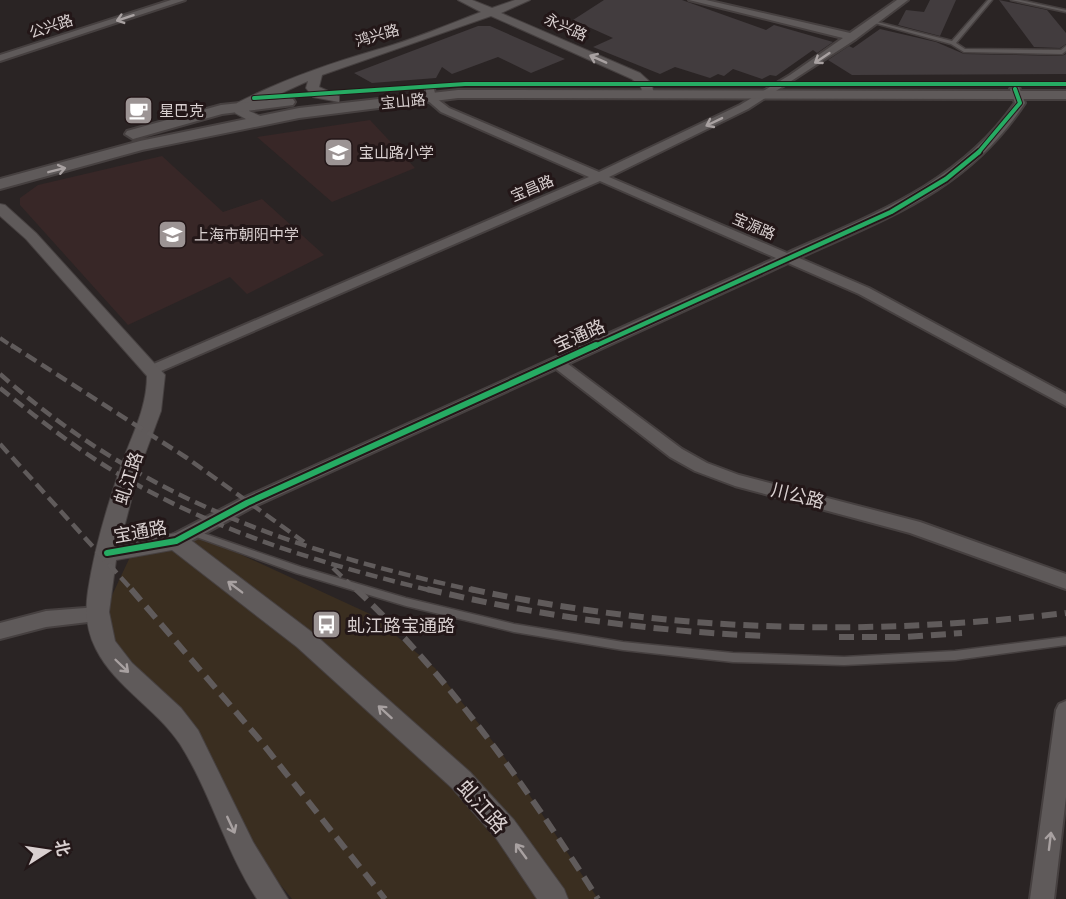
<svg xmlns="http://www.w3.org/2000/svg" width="1066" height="899" font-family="Manrope,'Noto Sans SC',sans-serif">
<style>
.built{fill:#382727}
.green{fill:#3a2e20}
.building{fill:#423c3e}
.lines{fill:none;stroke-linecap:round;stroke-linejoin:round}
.service-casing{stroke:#464040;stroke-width:3}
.minor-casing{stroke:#464040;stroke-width:4}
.tertiary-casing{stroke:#464040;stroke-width:2}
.secondary-casing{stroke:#464040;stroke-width:4}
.service{fill:#5f5a5a;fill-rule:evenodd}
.minor{fill:#5f5a5a;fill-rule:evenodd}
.tertiary{fill:#5f5a5a;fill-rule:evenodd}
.secondary{fill:#5f5a5a;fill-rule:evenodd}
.rail-far2{stroke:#605b5b;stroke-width:4;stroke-dasharray:10 4.5;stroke-linecap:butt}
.rail-far1{stroke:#605b5b;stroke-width:4.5;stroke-dasharray:12 6;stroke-linecap:butt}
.rail{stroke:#605b5b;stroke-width:6;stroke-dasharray:15 8;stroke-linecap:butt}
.cycleway-far2-casing{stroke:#231718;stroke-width:6}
.cycleway-far1-casing{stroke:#231718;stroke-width:8}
.cycleway-casing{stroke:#231718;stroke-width:10}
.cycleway-far2{stroke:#26ab63;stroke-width:4}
.cycleway-far1{stroke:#26ab63;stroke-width:4.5}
.cycleway{stroke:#26ab63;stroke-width:6}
.oneway{stroke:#a8a1a1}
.labels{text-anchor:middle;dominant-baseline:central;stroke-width:6;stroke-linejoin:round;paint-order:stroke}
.far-street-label{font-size:15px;fill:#d9d0d0;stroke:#231718}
.far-poi-label{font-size:15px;fill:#d9d0d0;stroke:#231718;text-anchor:start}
.street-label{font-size:18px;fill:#d9d0d0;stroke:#231718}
.poi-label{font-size:18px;fill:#d9d0d0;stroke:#231718;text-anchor:start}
.near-street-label{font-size:21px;fill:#d9d0d0;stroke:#231718}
</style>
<rect width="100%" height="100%" fill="#2a2424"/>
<path class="built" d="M370,120L415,168L332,202L257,137Z
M162,156L223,212L262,199L324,255L247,294L230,277L128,325L20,205V198L38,185Z"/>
<path class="green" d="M194,533L370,614L435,668L501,752L598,899H292L261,861L185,715L116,646L107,606L130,557Z"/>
<path class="building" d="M604,0H682L766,30L774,25L833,42L817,53L813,50L776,76L770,75L762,79L733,69L724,76L718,74L710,78L675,67L660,74L593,47L613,38L573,20Z
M930,0H956L940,36L898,25L906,10L924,12Z
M999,0L1047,10L1066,33V44L1060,48L1034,47Z
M478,26H490L565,59L531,73L498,57L452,74L442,67L436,78L372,83L354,73Z
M880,29L936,42L964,54L1062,56L1066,54V74L852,75L828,60L849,46L853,48Z"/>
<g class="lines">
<defs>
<path id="service" d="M988,0H992L956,43L965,49L1061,50L1066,46V51L1062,54L964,52L951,44L871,22L873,21L952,41Z
M1011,0H1020L1066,10V12Z
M194,530L301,567L406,598L514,624L623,642L733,653L844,657L955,651L1066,637V645L955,660L844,665L733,662L623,650L514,632L406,606L296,573L191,535L190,533L191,531Z"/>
<path id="minor" d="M171,0H185L0,61V55Z
M689,0H706L850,33L897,0H908L856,39L748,109L609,177L787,253C872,215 960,183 1015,103L1010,89L1019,87L1025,103C968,190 889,217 799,258L869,288L1066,394V406L859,294L788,263L568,364L682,449L707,463L739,475L920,522L1066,574V589L910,533L735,486L695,471L670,457L556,369L253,507L182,546H170L167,541L170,536L241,499L776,258L600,181L159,372L154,374L146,369L149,366L589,177L441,112L426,99V89H434L436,98L449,108L599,172L740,105L790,75L843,38Z
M98,607L105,610L108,615L105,620L46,627L0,639V623L46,611Z
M1066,701V797L1054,899H1030L1056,710L1059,704Z"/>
<path id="tertiary" d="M458,0H472L492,8L515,0H530L501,13L640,73L651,83L654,93L653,96H643L641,87L632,79L491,16L322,75L319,87L339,96V102L313,97L306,88L308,81L249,108V111L265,118V124H255L235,113L237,103C282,80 328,64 376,50C412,40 447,25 481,12Z
M0,204L5,205L36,233L165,375L161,411L139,470L120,543L176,533L184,535L313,633L470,772L514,820L564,889L568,899H537L496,838L452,788L297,647L172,550L116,560L109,612L115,641L132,663L181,708L198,730L253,842L288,899H257C225,850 211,793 180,744C156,708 115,687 96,649C86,630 85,611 88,591C94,551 106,510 119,472C129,440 147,411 147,376L26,239L0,216Z"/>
<path id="secondary" d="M458,90L1066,91V99L458,98L299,118L142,150L0,189V179L140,141L299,108Z
M288,98L293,99L295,102L293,105L222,114L133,139L125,134L127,131L221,105Z"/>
</defs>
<use href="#service" class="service-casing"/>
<use href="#minor" class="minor-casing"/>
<use href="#tertiary" class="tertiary-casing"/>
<use href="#secondary" class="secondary-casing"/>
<use href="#service" class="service"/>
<use href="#minor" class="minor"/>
<use href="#tertiary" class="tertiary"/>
<use href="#secondary" class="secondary"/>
<path class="rail-far2" d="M0,338L13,347"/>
<path class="rail-far1" d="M11,345L187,458L304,542
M0,374C141,499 296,552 477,591
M0,388C32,414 64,439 99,462C200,527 317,563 433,591
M0,444L133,591
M333,568L357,591"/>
<path class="rail" d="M131,589L259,739L385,899
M356,589C452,680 527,788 598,899
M427,589C538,616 650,631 764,636
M470,589C669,632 864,637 1066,613
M839,637H906L962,633"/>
<defs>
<path id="cycleway-far2" d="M254,98L465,84H1066
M978,153L1020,103L1015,89"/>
<path id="cycleway-far1" d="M593,347L891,212L946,179L979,152"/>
<path id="cycleway" d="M107,553L176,541L247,503L596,345"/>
</defs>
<use href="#cycleway-far2" class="cycleway-far2-casing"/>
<use href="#cycleway-far1" class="cycleway-far1-casing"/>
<use href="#cycleway" class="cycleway-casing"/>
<use href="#cycleway-far2" class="cycleway-far2"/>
<use href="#cycleway-far1" class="cycleway-far1"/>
<use href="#cycleway" class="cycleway"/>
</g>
<defs><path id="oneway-shaft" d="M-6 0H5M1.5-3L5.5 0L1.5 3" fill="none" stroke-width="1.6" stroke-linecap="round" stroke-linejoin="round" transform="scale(1.5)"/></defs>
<g class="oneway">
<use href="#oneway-shaft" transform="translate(125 18) rotate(162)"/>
<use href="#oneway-shaft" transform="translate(822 58) rotate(146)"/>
<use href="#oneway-shaft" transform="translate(598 59) rotate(-156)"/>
<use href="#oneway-shaft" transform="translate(714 122) rotate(154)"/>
<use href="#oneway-shaft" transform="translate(57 170) rotate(-14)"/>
<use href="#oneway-shaft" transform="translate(235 587) rotate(-143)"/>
<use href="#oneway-shaft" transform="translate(122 666) rotate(44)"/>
<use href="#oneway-shaft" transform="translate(385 712) rotate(-138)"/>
<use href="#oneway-shaft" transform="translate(231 825) rotate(65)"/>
<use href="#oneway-shaft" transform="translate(1050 841) rotate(-83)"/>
<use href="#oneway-shaft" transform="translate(521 851) rotate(-126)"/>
</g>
<defs>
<symbol id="cafe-square" viewBox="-11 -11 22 22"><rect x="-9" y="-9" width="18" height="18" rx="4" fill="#9c9494" stroke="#231718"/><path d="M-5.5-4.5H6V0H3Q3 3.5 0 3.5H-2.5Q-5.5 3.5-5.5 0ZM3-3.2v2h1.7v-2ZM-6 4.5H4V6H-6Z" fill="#fff"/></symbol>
<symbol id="school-square" viewBox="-11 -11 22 22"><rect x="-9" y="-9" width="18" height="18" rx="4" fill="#9c9494" stroke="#231718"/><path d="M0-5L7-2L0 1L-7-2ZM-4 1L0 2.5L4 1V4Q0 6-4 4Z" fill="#fff"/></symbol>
<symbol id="bus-square" viewBox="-11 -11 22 22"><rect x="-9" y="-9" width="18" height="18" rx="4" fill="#9c9494" stroke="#231718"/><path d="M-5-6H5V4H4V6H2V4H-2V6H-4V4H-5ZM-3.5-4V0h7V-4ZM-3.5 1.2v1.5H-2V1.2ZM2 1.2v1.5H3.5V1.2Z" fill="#fff"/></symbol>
</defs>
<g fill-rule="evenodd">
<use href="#cafe-square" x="122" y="94" width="33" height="33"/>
<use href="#school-square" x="322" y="136" width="33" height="33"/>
<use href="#school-square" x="156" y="218" width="33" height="33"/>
<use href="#bus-square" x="310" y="608" width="33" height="33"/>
</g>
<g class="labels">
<g class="far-street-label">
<text transform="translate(51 26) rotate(-18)">公兴路</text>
<text transform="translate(566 27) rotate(24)">永兴路</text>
<text transform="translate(377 35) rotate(-16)">鸿兴路</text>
<text transform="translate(403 101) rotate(-5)">宝山路</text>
<text transform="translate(532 188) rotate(-23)">宝昌路</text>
<text transform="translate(754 226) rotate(23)">宝源路</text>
</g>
<g class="far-poi-label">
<text x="159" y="110">星巴克</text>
<text x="359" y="152">宝山路小学</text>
<text x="194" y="234">上海市朝阳中学</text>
</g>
<g class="street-label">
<text transform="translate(579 335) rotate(-24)">宝通路</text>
<text transform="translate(128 478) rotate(-72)">虬江路</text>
<text transform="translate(798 495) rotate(14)">川公路</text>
<text transform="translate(140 531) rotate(-10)">宝通路</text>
</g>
<g class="poi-label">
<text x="347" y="625">虬江路宝通路</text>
</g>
<g class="near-street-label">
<text transform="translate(483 806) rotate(48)">虬江路</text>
</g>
</g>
<g transform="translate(48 851) rotate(78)" stroke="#231718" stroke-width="4.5" paint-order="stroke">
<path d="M0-4.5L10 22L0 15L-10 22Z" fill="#d9d0d0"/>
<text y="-9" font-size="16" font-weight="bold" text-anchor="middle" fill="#d9d0d0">北</text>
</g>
</svg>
